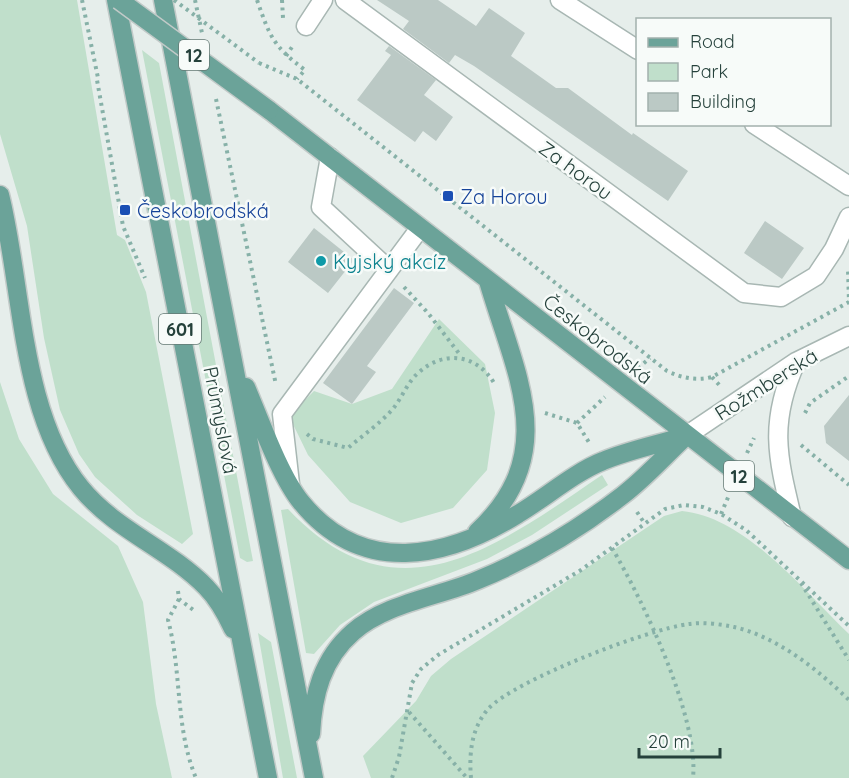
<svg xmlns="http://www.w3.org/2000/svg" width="849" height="778" font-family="Quicksand,sans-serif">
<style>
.green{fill:#c0dfcb}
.building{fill:#bbc9c5}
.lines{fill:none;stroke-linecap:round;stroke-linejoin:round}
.minor-casing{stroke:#a8b7b3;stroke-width:21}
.major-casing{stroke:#c2cac8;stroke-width:21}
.path{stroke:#87b1a8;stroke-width:4;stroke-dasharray:3 4.5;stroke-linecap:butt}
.minor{stroke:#fff;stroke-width:18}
.major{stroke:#6ba399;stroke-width:18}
.major-bridge-casing{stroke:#c2cac8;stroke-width:21;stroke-linecap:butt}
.path-bridge{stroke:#87b1a8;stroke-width:4;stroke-dasharray:3 4.5;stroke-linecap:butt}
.major-bridge{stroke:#6ba399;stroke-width:18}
.transit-dot{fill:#1a4fb4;stroke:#f7fbf9;stroke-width:2}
.culture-dot{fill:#0f9aa8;stroke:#f7fbf9;stroke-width:2}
.labels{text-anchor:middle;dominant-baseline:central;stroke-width:5;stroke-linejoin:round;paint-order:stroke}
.shield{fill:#f7fbf9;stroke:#647974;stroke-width:1.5}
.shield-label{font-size:18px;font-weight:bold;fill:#25413b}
.street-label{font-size:20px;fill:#25413b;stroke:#f7fbf9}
.transit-label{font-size:20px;fill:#164399;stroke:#f7fbf9;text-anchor:start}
.culture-label{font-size:20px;fill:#0d838f;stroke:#f7fbf9;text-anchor:start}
</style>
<rect width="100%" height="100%" fill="#e6eeeb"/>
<path class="green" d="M0,0H77L117,235L125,240L146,292L193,534L182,544L137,515L95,477L79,454L60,410L44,338L27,226L0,134Z
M142,50L159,63L253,561L247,562L240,558Z
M439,319L485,364L495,413L487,470L453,508L401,523L350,502L308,455L289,416L314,391L352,404L392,389Z
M0,382L19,439L53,494L118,546L143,602L156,704L172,778H0Z
M602,475L608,485L532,535L487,559L374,602L340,625L314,654L306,653L281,510L288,509C397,625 497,546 602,475Z
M682,511C746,517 805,592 849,634V778H371L363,756L416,701L431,676L451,659L664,516Z
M258,633L271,642L297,778H283Z"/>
<path class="building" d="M377,0H438L476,26L489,8L525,33L511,56L556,88H568L632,135L633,133L688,171L668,201L474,66L455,55L449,63L403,29L409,21Z
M389,46L436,80L424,95L453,117L436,141L423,131L415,142L357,100L391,55L385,51Z
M765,221L804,248L782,279L744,253Z
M314,228L354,260L328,293L288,262Z
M394,288L414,303L367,366L376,372L352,404L323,383Z
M849,395V461L826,443L824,426Z"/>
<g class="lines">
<defs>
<path id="minor" d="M345,0L744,293L781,297L816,276L834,249L849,217
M560,0L638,50
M306,26L323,0
M754,124L849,186
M330,157L321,207L389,270
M686,436L796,362L849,336
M290,484L282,414L420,228
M792,517C777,455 769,422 796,362"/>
<path id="major" d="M116,0L268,778
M163,0L314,778
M269,110L849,560
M0,195C23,287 20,413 81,488C115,530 169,549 206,587C218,599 226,614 233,629
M246,387C260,420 280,476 301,502C362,577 446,559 518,514C545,498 575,472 603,461C629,450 659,444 686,436
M477,532C562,453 515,374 488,281
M311,734C313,695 322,659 353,632C386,603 438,597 478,580C529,559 579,529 623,495C644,479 663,458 683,439"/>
</defs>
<use href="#minor" class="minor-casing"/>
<use href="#major" class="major-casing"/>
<path class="path" d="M82,0L98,78L97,80L123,226L145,278
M195,0L202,33
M257,0C270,37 273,46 305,70L297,79
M282,0L283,18
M286,56L294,44
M259,63L297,79L667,371C682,378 696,381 712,377L849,302L848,269
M216,99L276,385
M404,287L428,313L461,356
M638,368L650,358
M712,377L722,388
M545,413L577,423L590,444
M805,413L810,403L849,376
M577,423L605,397
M307,434L313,439L348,448C362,436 378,425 390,412C401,401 406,384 417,374C442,350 476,353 494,383
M801,445L849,485
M747,453L754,438
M637,512L645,524
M721,514L729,495
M612,548C643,601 699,717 693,778
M801,583L849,660
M178,591L179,599L196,612
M179,599L168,620C182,672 175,728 196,778
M409,712L467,778
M392,778L399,757L412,683L421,669L438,655L581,570L665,509L684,505L703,507L721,514L746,530L849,626
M471,778C469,754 471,729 488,709C515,680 648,629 689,624C703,622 720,624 734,627C778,637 818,670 849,700"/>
<use href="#minor" class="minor"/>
<use href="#major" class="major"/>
<defs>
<path id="major-bridge" d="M119,0L269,110"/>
</defs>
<use href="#major-bridge" class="major-bridge-casing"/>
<path class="path-bridge" d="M174,0L259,63"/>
<use href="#major-bridge" class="major-bridge"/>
</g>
<g class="transit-dot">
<rect x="442" y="190" width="12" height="12" rx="3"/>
<rect x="119" y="204" width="12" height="12" rx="3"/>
</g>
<circle class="culture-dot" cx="321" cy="261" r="6"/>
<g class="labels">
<g class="shield">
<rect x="179" y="40" width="30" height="30" rx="4.5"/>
<rect x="159" y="314" width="42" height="30" rx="4.5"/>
<rect x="724" y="461" width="30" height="30" rx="4.5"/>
</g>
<g class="shield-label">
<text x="194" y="55">12</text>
<text x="180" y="329">601</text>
<text x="739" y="476">12</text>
</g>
<g class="street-label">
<text transform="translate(576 170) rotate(36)">Za horou</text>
<text transform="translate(598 339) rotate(38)">Českobrodská</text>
<text transform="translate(766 384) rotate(-32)">Rožmberská</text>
<text transform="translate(221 420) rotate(79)">Průmyslová</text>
</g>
<g class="transit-label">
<text x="460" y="196">Za Horou</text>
<text x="137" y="210">Českobrodská</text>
</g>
<g class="culture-label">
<text x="333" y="261">Kyjský akcíz</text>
</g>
</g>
<rect x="636" y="18" width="195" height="108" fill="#f7fbf9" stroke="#a3b1ad" stroke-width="1.5"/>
<rect x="648" y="38" width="30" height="9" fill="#6ba399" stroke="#a3b1ad" stroke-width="1.5"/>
<text x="690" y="48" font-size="18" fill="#25413b">Road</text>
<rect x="648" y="63" width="30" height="18" fill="#c0dfcb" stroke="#a3b1ad" stroke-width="1.5"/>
<text x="690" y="78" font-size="18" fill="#25413b">Park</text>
<rect x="648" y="93" width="30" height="18" fill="#bbc9c5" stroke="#a3b1ad" stroke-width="1.5"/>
<text x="690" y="108" font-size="18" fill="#25413b">Building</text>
<path d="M639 748v9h81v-9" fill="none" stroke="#25413b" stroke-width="3"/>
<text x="648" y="748" font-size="18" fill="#25413b" stroke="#f7fbf9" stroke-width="4.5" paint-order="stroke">20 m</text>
</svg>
